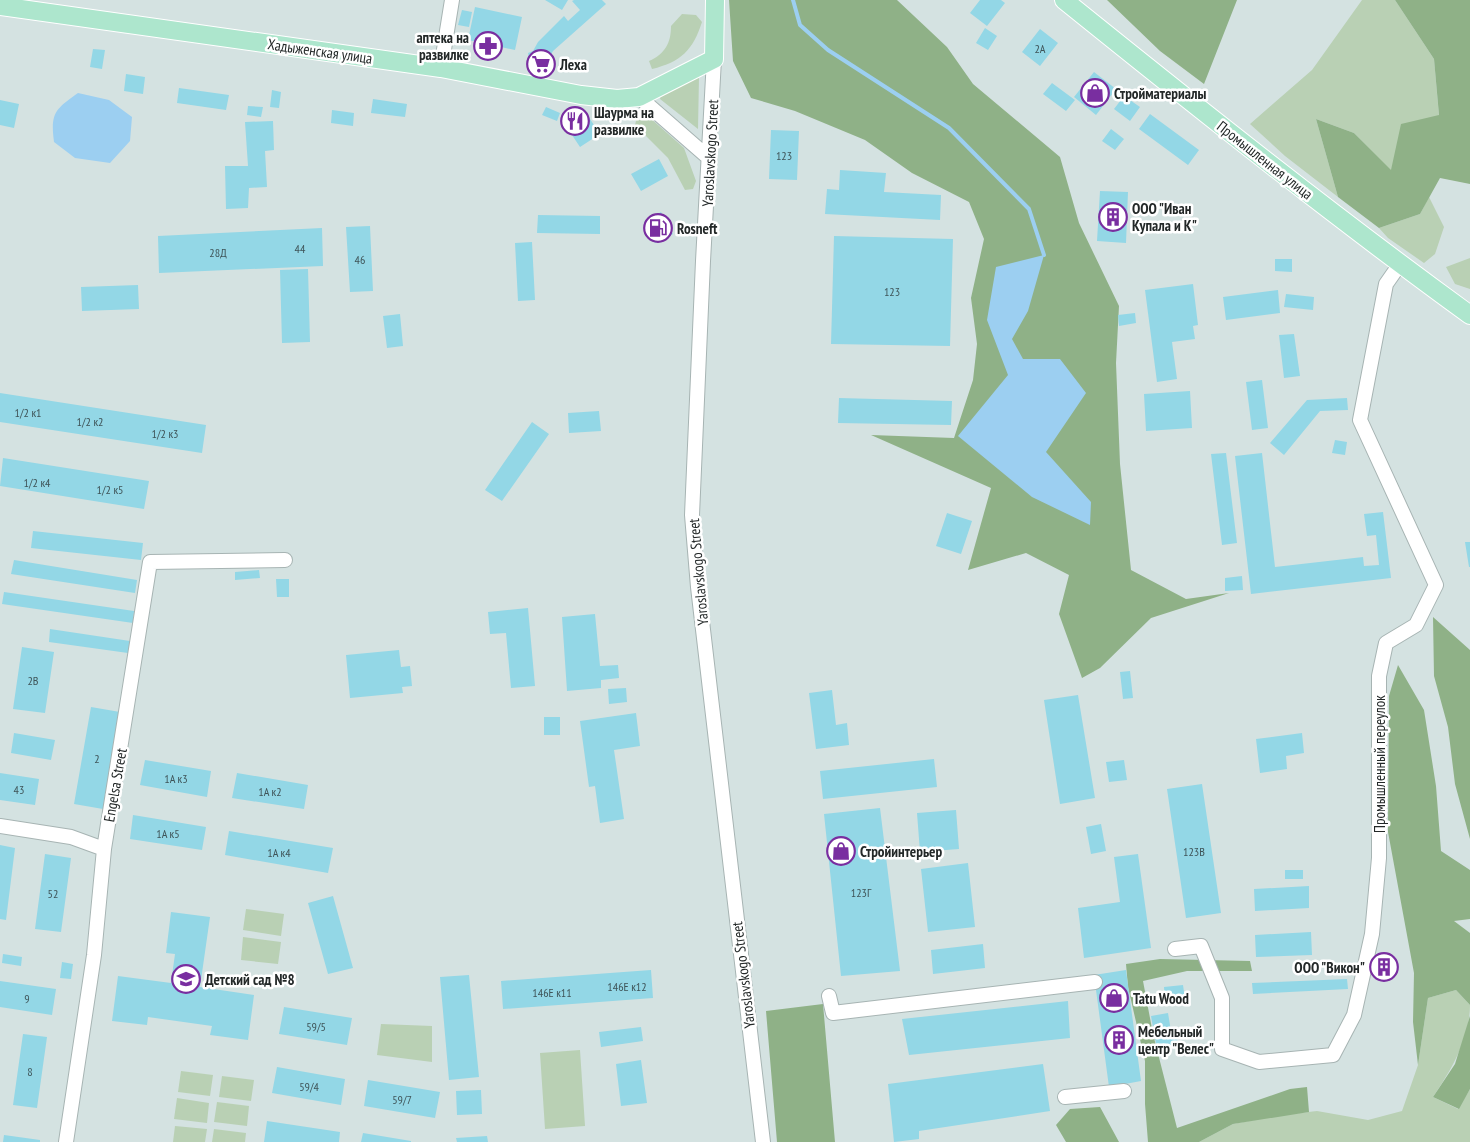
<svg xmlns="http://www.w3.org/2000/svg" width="1470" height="1142" font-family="'PT Sans Narrow',sans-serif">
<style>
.green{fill:#b9d0b4}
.forest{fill:#8fb187}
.water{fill:#9ccff1}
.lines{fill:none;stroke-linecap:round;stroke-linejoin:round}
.stream{stroke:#9ccff1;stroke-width:4}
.building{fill:#93d7e6}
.minor-casing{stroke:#a7b4b3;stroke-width:16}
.major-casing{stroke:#fff;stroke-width:20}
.minor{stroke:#fff;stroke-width:14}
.major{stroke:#ade6cd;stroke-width:18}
.labels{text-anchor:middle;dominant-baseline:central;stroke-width:5;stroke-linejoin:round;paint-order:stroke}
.number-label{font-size:12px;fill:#3f5458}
.poi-label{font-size:15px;font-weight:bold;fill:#232828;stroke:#fff;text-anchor:start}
.street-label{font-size:15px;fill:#232828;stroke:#fff}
</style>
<rect width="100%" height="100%" fill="#d4e2e1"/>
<path class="green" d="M1362,0H1395L1434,59L1439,116L1391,171L1354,133L1316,119L1338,197L1285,156L1250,124L1312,70Z
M682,14L696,15L702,22C693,50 681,62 652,69L649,61C665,54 671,43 671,26Z
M699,77L698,129L660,99L661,94Z
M637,117H649L684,148L696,181L693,189L685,190L668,158L635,125Z
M1429,197L1444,227L1435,254L1424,263L1388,238L1379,228L1420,214Z
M1470,258V289L1455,284L1446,267Z
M246,909L284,914L281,936L243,930Z
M243,937L281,942L278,964L241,960Z
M1456,990L1470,1005C1470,1039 1451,1070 1433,1097L1458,1109L1470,1089V1142H1199L1233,1124L1274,1116L1317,1111L1368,1120L1402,1111L1418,1065L1428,998Z
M381,1024L432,1026V1062L377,1055Z
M580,1050L585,1126L545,1129L540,1053Z
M181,1071L213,1075L210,1096L178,1092Z
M222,1076L254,1080L251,1101L219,1097Z
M177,1098L209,1103L207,1123L174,1119Z
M217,1102L249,1106L247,1126L214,1122Z
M175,1126L207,1129L205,1142H173Z
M214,1129L246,1133L245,1142H212Z"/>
<path class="forest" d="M729,0H897L947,47L973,84L1060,157L1079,223L1119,306L1116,363L1120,464L1131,570L1186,599L1229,593L1151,618L1100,668L1082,678L1059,614L1069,575L1026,553L968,570L991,488L871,435L954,438L973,380L977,344L971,298L984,239L969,202L912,173L865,140L795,111L751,98L733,61Z
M1107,0H1237L1204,84L1160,51Z
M1395,0H1470V184L1440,178L1420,214L1379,228L1338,197L1316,119L1354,133L1391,170L1401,124L1439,115L1434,59Z
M1433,617L1470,650V839L1455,784L1448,727L1434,676Z
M1398,665L1424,710L1436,786L1441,851L1470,870V919L1454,921L1470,933V1005L1456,990L1428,998L1418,1065L1413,1022L1414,973L1388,832L1389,696Z
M1160,959L1250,961L1252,971H1187L1143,981L1153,1034L1177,1128L1290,1089L1307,1087L1309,1112L1233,1124L1199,1142H1148L1145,1104V1061L1128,987L1126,964Z
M823,1004L835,1142H777L766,1011Z
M1470,1016V1089L1459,1109L1433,1097L1455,1064Z
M1100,1107L1119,1142H1066L1056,1125L1070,1109Z"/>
<path class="water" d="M78,93L109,100L132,117L130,141L110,163L75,158L54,142C50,112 56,109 78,93Z
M1044,255L1028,311L1012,339L1023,359H1060L1086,393L1046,452L1091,502L1090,525L1032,497L958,436L1008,375L987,320L996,267Z"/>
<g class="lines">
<path class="stream" d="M793,0L800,25L828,50L949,128L1029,209L1044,255"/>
</g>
<path class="building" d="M545,0H568L562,10Z
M574,0H602L606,4L553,51L548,60L553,69L532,72L528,53L533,51L538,42L564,16L568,21L580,10L572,1Z
M980,0H1001L1005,3L987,26L970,13Z
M475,7L522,17L515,50L468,40Z
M462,10L472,12L469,27L458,25Z
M985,28L997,36L988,50L976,43Z
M1040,29L1058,43L1040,66L1022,52Z
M93,49L105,50L102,69L90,67Z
M1094,72L1116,89L1096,115L1074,97Z
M126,74L145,77L143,94L124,91Z
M1052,83L1075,100L1066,111L1043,94Z
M179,88L229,95L226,110L177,103Z
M272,90L281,92L279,108L270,107Z
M1124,96L1140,107L1130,121L1114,109Z
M373,99L407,104L405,117L371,113Z
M0,100L19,104L14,128L0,125Z
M248,106L263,107L261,117L247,115Z
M546,107L560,113L557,121L542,115Z
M332,110L354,113L353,126L331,123Z
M569,111L588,116L600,134L580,147L568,129Z
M1150,114L1199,150L1188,165L1139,129Z
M273,121L274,150L265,151L267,187L249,188L248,208L226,209L225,166H248L245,122Z
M1111,129L1124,139L1115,150L1102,141Z
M771,130L799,131L797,180L769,179Z
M659,159L668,176L641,191L631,174Z
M840,170L886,173L884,192L941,195L940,220L825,214L827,189L839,190Z
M1100,191L1128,192L1126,243L1097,241Z
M661,212L673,234L655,243L644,222Z
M538,215L600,216V234L537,233Z
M370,226L373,291L350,292L346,227Z
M322,228L323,266L159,273L158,236Z
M834,236L953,239L950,346L831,344Z
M532,242L535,300L518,301L515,243Z
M1275,259H1292V272L1275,271Z
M308,269L310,342L282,343L280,270Z
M1193,284L1198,325L1193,326L1195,339L1172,342L1177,379L1157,382L1145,290Z
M138,285L139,309L82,311L81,287Z
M1278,290L1280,313L1226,320L1223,297Z
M1286,294L1314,297L1313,310L1284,307Z
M1135,313L1136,323L1119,326L1118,315Z
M400,314L403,346L387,348L383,316Z
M1294,334L1300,376L1284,378L1279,335Z
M1262,380L1268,428L1252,430L1246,382Z
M1190,391L1192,428L1146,431L1144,394Z
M0,393L206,425L202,453L0,422Z
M839,398L952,401L951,425L838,423Z
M1347,398L1348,410L1320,411L1284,455L1270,443L1307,400Z
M599,411L601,431L569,433L568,413Z
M532,422L549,434L502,501L485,490Z
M1335,440L1347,442L1345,455L1332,453Z
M1226,453L1237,543L1222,545L1211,454Z
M1262,453L1275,567L1363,557L1364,566L1379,565L1376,535L1367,536L1364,514L1383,512L1391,578L1251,594L1235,456Z
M3,458L149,481L144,509L0,486Z
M947,513L972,521L961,554L936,546Z
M33,531L143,543L141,560L31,548Z
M1465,542H1470V567H1469Z
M14,560L137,580L135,593L11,574Z
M259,570L260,578L235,580V572Z
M1242,576L1243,590L1225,591V578Z
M276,579H289V597H277Z
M4,592L134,611L133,623L2,604Z
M528,608L535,686L511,688L506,633L490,634L488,612Z
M595,614L600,666L618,665L619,678L601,680V688L567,691L562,617Z
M50,629L130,641L128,653L49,642Z
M22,647L54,652L45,713L13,709Z
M399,650L401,667L410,666L412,686L402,687L403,693L350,698L346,655Z
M1130,671L1133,698L1123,699L1120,672Z
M626,688L627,702L609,704L608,689Z
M832,690L836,725L847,723L849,745L816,749L809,693Z
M1078,695L1095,798L1060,804L1044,700Z
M91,707L120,712L103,809L74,804Z
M636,713L640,746L614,750L624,819L600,823L595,786L589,787L580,721Z
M544,717H560V735H544Z
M14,733L55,740L51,760L11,753Z
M1302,733L1304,753L1286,756L1287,769L1260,773L1256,739Z
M934,759L937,787L823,799L820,771Z
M145,760L211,771L207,797L140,785Z
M1124,760L1127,780L1109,782L1106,762Z
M0,773L39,779L35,805L0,800Z
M237,773L308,785L304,809L232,798Z
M1202,784L1221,913L1186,918L1167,789Z
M880,808L900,971L841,976L824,814Z
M956,810L959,849L920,852L917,813Z
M133,815L206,827L202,850L130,839Z
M1101,824L1106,851L1091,854L1086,827Z
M229,831L333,848L328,873L225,855Z
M0,845L15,848L6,920L0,919Z
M45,854L71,858L61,932L35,929Z
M1138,854L1151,948L1084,958L1078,908L1120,902L1114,857Z
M968,863L975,927L928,932L921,869Z
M1285,870H1303V879H1285Z
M1309,886V908L1255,911L1254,889Z
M333,896L353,968L328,974L308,903Z
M171,912L210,917L200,987L254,995L248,1040L210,1035L212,1026L148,1017L147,1025L112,1021L118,976L171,983L175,954L166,953Z
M1311,932L1312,955L1256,957L1255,935Z
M983,944L985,968L933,974L931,950Z
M3,954L22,957L21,966L2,963Z
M1377,957L1394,960L1391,977L1373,974Z
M62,962L73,964L71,979L60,978Z
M651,970L653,998L503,1009L501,981Z
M1126,970L1141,1081L1109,1087L1094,975Z
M469,975L479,1077L449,1080L440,977Z
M1347,979L1348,989L1253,994L1252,983Z
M0,981L56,989L52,1015L0,1007Z
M1183,985L1185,999L1165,1001L1164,987Z
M1068,1001L1070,1038L909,1055L902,1019Z
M284,1007L352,1018L347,1045L279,1034Z
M1168,1013L1171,1031L1176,1030L1178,1045L1157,1049L1151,1016Z
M641,1027L643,1041L601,1047L599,1032Z
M23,1034L47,1037L37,1108L13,1105Z
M641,1060L647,1103L621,1106L616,1064Z
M1043,1064L1050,1111L919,1131V1139L894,1142L888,1084Z
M277,1067L345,1079L341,1105L272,1093Z
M368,1080L440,1092L435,1118L364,1106Z
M481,1090L482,1114L457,1115L456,1091Z
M267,1121L340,1132L339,1142H264Z
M363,1133L411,1141V1142H361Z
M4,1135L40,1140V1142H3Z
M487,1136L488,1142H457L456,1138Z"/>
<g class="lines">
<defs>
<path id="minor" d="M714,59L703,261L692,515L698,587L763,1142
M441,68L452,0
M639,97L710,159
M0,826L71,837L104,849
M1175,949L1201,946L1222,998V1049L1259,1062L1333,1055L1354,1015L1372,934L1379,858V676L1386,643L1416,625L1436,585L1360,420L1386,284L1400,264
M829,996L833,1013L1095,982
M1065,1097L1124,1091
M66,1142L94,955L104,849L150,562L285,560"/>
<path id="major" d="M1064,0C1198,108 1331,214 1470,315
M0,6L441,68L581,95L617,99L639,97L714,59L715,0"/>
</defs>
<use href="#minor" class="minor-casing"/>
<use href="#major" class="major-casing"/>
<use href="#minor" class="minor"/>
<use href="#major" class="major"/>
</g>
<defs>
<symbol id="pharmacy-ring" viewBox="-11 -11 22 22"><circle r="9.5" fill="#fff" stroke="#792ea0" stroke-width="1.5"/><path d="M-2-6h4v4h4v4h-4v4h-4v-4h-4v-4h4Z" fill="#792ea0"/></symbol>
<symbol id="supermarket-ring" viewBox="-11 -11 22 22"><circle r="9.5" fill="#fff" stroke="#792ea0" stroke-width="1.5"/><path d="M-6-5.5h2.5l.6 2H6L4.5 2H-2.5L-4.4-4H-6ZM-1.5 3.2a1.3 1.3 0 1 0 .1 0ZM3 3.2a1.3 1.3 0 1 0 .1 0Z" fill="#792ea0"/></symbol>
<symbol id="shop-ring" viewBox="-11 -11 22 22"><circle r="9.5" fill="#fff" stroke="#792ea0" stroke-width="1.5"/><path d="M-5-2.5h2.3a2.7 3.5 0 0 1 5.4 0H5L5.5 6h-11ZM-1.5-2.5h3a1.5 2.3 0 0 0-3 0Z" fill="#792ea0"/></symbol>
<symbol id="restaurant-ring" viewBox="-11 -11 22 22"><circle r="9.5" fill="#fff" stroke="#792ea0" stroke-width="1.5"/><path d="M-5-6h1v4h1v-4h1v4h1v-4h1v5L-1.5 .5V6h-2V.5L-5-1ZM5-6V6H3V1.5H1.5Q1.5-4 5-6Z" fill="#792ea0"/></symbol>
<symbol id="building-ring" viewBox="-11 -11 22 22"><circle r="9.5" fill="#fff" stroke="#792ea0" stroke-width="1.5"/><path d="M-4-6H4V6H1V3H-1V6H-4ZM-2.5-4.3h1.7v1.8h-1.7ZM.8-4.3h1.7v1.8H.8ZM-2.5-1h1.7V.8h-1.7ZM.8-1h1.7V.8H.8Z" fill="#792ea0"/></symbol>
<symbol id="fuel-ring" viewBox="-11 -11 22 22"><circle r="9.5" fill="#fff" stroke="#792ea0" stroke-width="1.5"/><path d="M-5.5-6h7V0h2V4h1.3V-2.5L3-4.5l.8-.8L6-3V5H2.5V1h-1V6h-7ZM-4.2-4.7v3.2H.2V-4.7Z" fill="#792ea0"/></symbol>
<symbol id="school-ring" viewBox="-11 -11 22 22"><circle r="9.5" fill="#fff" stroke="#792ea0" stroke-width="1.5"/><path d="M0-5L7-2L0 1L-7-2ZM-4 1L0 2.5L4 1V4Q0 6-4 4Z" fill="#792ea0"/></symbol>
</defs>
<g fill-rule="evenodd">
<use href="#pharmacy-ring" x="472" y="30" width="32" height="32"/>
<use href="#supermarket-ring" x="525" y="48" width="32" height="32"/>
<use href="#shop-ring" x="1079" y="77" width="32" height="32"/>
<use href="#restaurant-ring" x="559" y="105" width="32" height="32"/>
<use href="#building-ring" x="1097" y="201" width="32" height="32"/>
<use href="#fuel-ring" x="642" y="212" width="32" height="32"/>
<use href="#shop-ring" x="825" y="835" width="32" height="32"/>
<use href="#building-ring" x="1368" y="951" width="32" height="32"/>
<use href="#school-ring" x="170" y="963" width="32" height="32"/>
<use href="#shop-ring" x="1098" y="982" width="32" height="32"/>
<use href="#building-ring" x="1103" y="1024" width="32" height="32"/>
</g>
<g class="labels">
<g class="number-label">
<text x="1040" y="48">2А</text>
<text x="784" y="155">123</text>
<text x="300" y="248">44</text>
<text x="218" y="252">28Д</text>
<text x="360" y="259">46</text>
<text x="892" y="291">123</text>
<text x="28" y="412">1/2 к1</text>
<text x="90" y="421">1/2 к2</text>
<text x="165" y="433">1/2 к3</text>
<text x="37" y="482">1/2 к4</text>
<text x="110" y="489">1/2 к5</text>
<text x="33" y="680">2В</text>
<text x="97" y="758">2</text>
<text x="176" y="778">1А к3</text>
<text x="19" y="789">43</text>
<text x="270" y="791">1А к2</text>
<text x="168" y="833">1А к5</text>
<text x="1194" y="851">123В</text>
<text x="279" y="852">1А к4</text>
<text x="861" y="892">123Г</text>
<text x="53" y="893">52</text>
<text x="627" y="986">146Е к12</text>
<text x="552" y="992">146Е к11</text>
<text x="27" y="998">9</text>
<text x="316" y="1026">59/5</text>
<text x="30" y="1071">8</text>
<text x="309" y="1086">59/4</text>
<text x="402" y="1099">59/7</text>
</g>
<g class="poi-label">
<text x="469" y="37" text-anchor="end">аптека на<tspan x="469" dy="17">развилке</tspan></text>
<text x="560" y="64">Леха</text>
<text x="1114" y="93">Стройматериалы</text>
<text x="594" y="112">Шаурма на<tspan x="594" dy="17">развилке</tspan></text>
<text x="1132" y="208">ООО "Иван<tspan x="1132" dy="17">Купала и К"</tspan></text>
<text x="677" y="228">Rosneft</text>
<text x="860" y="851">Стройинтерьер</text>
<text x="1365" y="967" text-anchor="end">ООО "Викон"</text>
<text x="205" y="979">Детский сад №8</text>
<text x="1133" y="998">Tatu Wood</text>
<text x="1138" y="1031">Мебельный<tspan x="1138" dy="17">центр "Велес"</tspan></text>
</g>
<g class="street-label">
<text transform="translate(320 51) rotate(8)">Хадыженская улица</text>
<text transform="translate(710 153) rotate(-87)">Yaroslavskogo Street</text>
<text transform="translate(1265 160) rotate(38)">Промышленная улица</text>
<text transform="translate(698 572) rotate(-95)">Yaroslavskogo Street</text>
<text transform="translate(1379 764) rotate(-90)">Промышленный переулок</text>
<text transform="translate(115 785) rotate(-80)">Engelsa Street</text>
<text transform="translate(743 975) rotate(-97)">Yaroslavskogo Street</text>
</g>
</g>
</svg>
